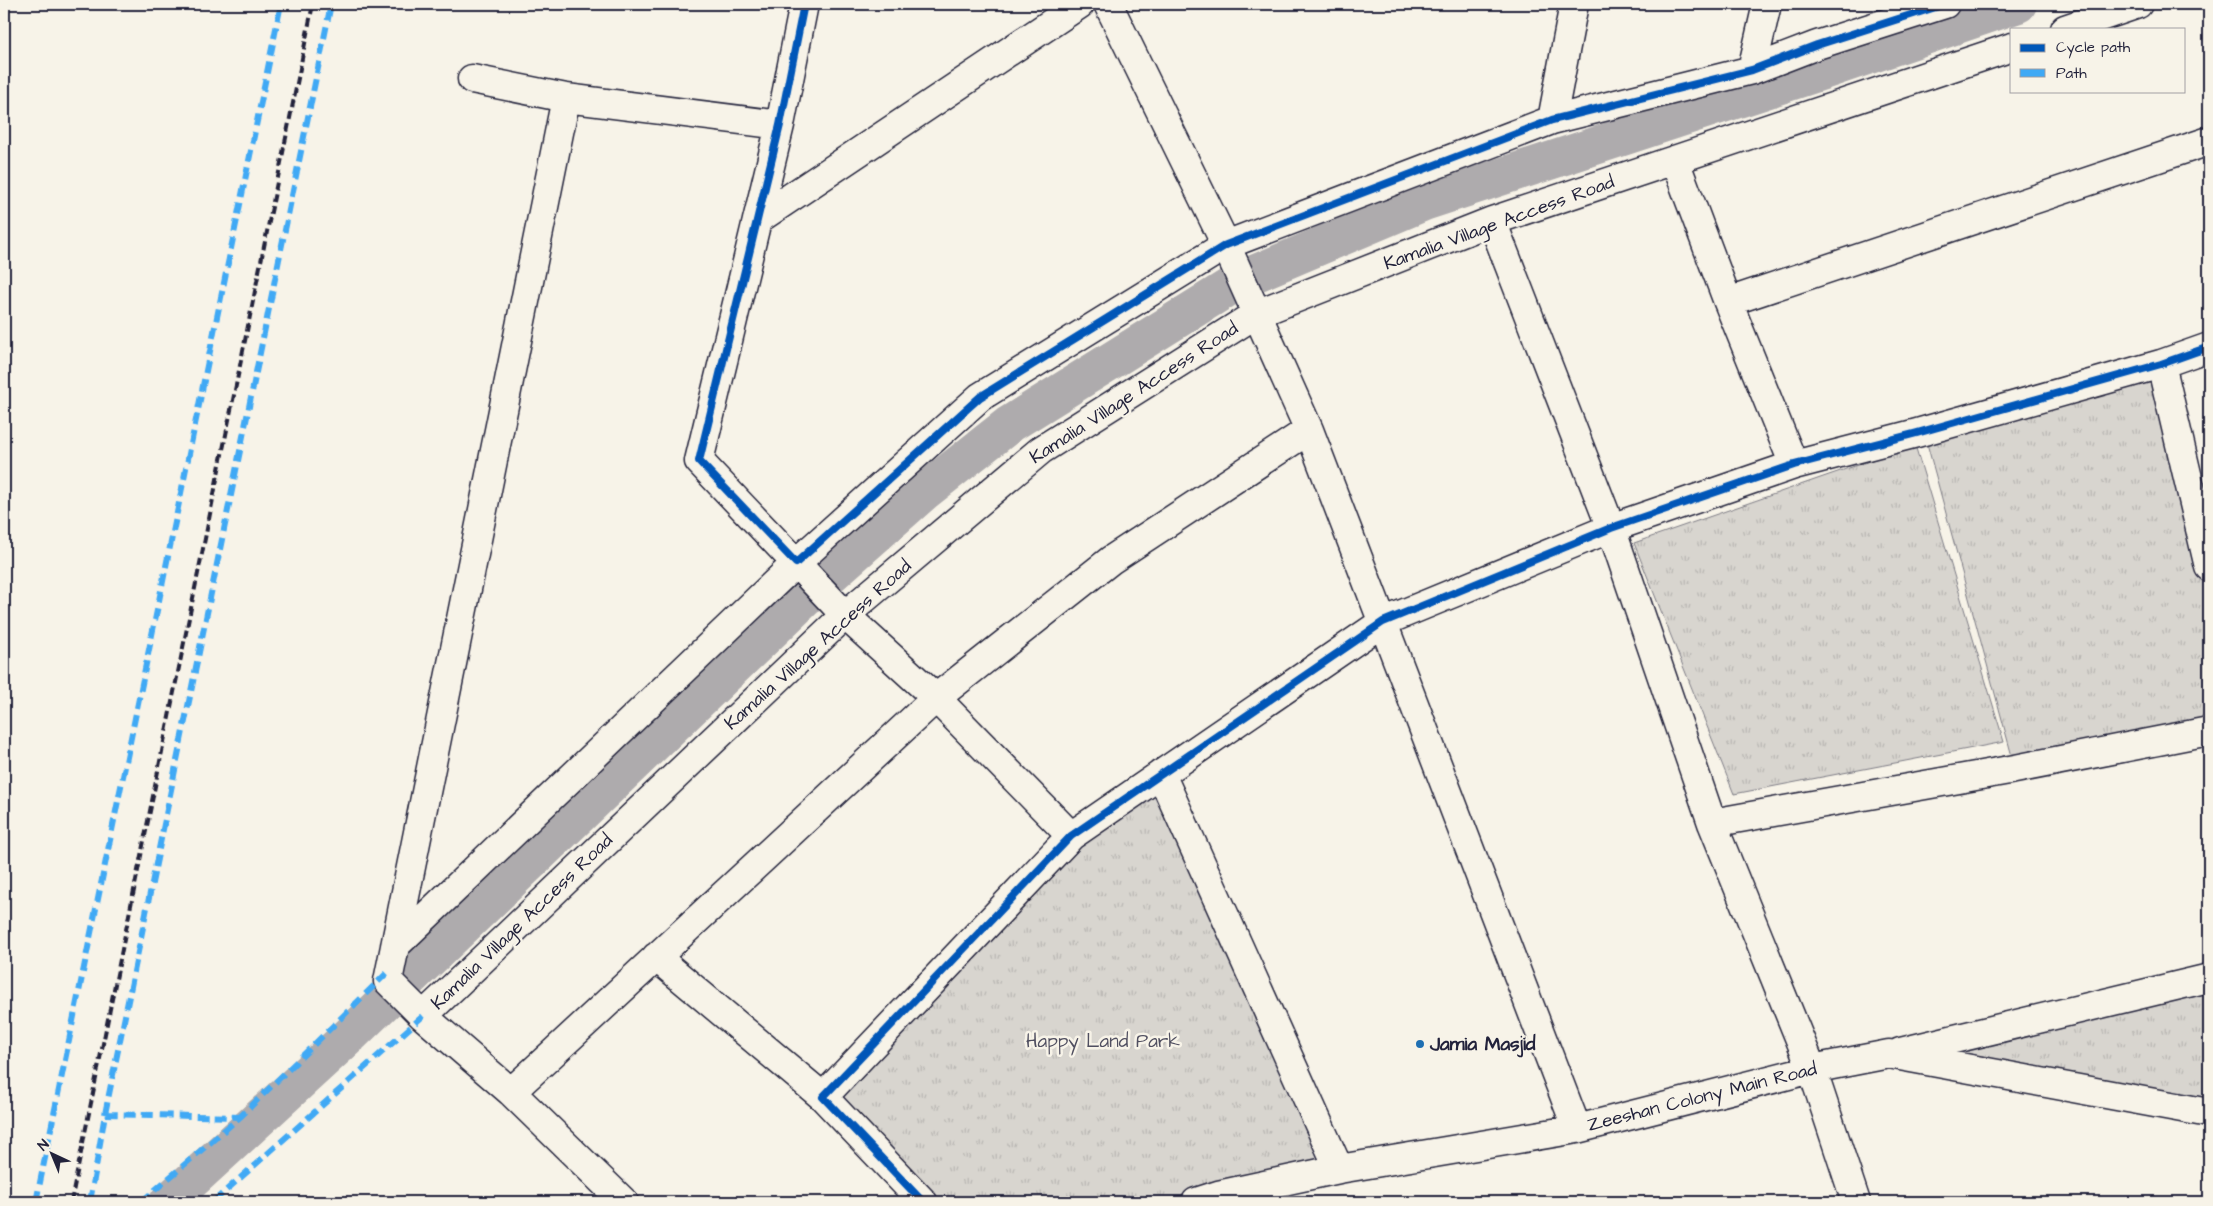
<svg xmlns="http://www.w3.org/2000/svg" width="2213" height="1206" font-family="'Architects Daughter',sans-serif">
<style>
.park{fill:url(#park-tufts);stroke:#7d7c85}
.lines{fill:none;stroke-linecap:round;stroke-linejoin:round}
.canal{stroke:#aeabad;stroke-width:38}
.minor-casing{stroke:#22223b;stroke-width:31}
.minor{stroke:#f7f3e8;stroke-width:28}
.rail{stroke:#22223b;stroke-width:4;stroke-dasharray:8 4;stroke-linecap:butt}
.quiet{stroke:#3fa9f5;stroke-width:6;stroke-dasharray:12 6;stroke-linecap:butt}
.cycleway-casing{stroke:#f7f3e8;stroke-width:11}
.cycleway{stroke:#0057b8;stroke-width:8}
.poi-dot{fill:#1f6fb2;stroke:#f7f3e8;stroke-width:2}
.labels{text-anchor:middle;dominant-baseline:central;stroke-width:5;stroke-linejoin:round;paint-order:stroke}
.street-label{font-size:19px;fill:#22223b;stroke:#f7f3e8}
.park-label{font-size:19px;fill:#504f60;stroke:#f7f3e8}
.poi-label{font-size:19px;font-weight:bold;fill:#22223b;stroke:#f7f3e8;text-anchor:start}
</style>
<defs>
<pattern id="park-tufts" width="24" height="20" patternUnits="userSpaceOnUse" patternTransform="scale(1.25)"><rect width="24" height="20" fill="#d8d5cf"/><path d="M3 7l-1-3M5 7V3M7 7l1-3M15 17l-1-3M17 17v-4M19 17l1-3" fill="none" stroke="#b9b7b3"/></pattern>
</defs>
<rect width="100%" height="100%" fill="#f7f3e8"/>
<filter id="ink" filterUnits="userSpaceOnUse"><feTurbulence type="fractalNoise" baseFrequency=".02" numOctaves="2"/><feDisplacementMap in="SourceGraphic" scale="10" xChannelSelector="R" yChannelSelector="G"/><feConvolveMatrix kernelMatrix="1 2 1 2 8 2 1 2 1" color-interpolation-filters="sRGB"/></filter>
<g filter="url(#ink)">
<path class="park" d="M2157,366L2209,581V727L2013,760L1925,436Z
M1915,445L2004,742L1734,794L1634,543Z
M1161,774L1339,1169L1196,1202H923L828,1103L1071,836Z
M2209,978V1113L1889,1054Z"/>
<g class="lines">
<path class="canal" d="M168,1202L347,1038L821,583L925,491L1010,424L1242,279L1424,202L1826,70L2018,4"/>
<defs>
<path id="minor" d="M804,4L780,125L699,461L796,563L980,397L1226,245L1552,120L1752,70L1817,45L1945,4
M1108,4L1226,245L1309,430L1577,1129
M2065,29L2138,4
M1752,70L1767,4
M472,79L566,98
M1552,120L1574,4
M1675,161L1728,302L1794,465
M757,220L1080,4
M1492,221L1611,528L1712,823L1812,1069L1856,1202
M1728,302L2209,141
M2161,364L2209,567
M1161,774L1339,1169
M1712,823L2015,769L2209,731
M395,946L796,563L845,615L936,698L1071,836
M656,957L823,1097
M423,1016L845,615L1041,450L1256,314L1492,221L2012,47
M1900,1052L2209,978
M511,1092L423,1016L388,981L566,98L780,125
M624,1202L511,1092L936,698L1111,560L1309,430
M923,1202L823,1097L1071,836L1383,622L1611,528L1794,465L1917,433L2161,364L2209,347
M1196,1202L1218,1195L1339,1169L1577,1129L1812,1069L1889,1054L2209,1113"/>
</defs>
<use href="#minor" class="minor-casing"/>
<use href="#minor" class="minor"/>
<path class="rail" d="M71,1202L313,4"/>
<path class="quiet" d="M105,1114L331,4
M36,1202L281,4
M90,1202L105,1114L240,1117
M141,1202L240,1117L390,970
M213,1202L423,1016"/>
<defs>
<path id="cycleway" d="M804,4L780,125L699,461L796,563L980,397L1226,245L1552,120L1752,70L1817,45L1945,4
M923,1202L823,1097L1071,836L1383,622L1611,528L1794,465L1917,433L2161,364L2209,347"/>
</defs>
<use href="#cycleway" class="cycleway-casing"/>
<use href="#cycleway" class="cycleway"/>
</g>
</g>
<circle class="poi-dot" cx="1420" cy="1044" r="5"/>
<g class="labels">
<g class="street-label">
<text transform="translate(1499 223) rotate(-20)">Kamalia Village Access Road</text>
<text transform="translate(1134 393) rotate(-33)">Kamalia Village Access Road</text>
<text transform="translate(818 645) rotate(-42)">Kamalia Village Access Road</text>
<text transform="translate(522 922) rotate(-44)">Kamalia Village Access Road</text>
<text transform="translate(1702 1097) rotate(-14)">Zeeshan Colony Main Road</text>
</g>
<g class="park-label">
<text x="1103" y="1041">Happy Land Park</text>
</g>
<g class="poi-label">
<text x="1430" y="1044">Jamia Masjid</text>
</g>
</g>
<rect width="2213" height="1206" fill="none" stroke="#f7f3e8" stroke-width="20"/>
<rect x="10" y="10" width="2193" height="1186" fill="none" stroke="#22223b" stroke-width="2" filter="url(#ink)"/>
<rect x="2010" y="28" width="175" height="65" fill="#f7f3e8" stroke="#a29fa3"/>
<rect x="2020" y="44" width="25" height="8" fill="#0057b8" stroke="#a29fa3"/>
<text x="2056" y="52" font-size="15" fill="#22223b">Cycle path</text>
<rect x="2020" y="69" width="25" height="8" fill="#3fa9f5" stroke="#a29fa3"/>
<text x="2056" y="78" font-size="15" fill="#22223b">Path</text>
<g transform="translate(52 1154) rotate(316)" stroke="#f7f3e8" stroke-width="4" paint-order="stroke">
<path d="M0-4L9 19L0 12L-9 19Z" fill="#22223b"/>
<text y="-8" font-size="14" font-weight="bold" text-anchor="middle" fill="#22223b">N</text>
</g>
</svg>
